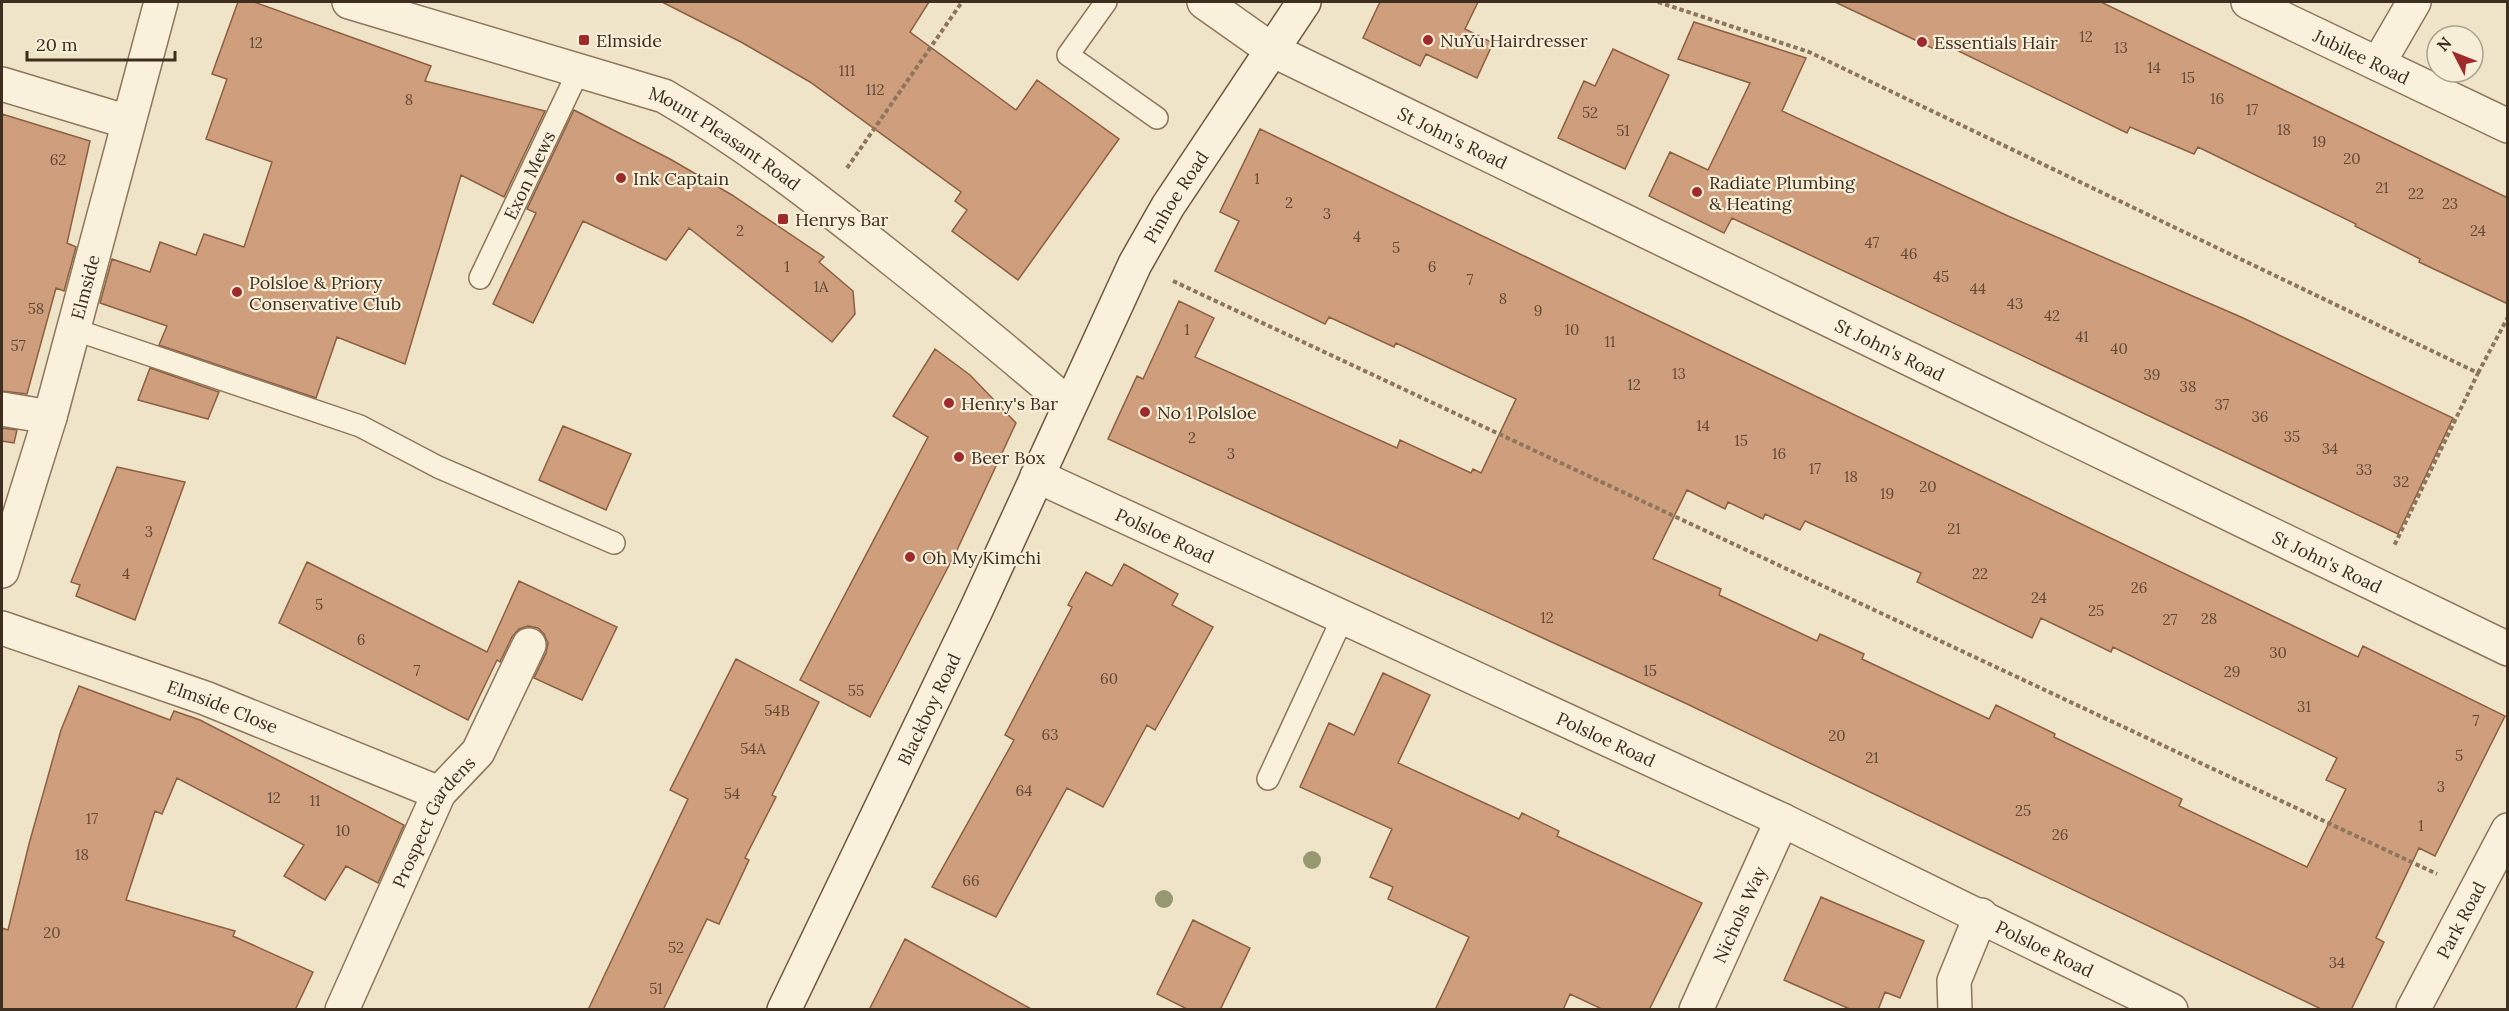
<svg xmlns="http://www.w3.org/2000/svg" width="2509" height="1011" font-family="Lora,serif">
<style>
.building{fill:#cf9f7d;stroke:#8d5f41;stroke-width:1.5;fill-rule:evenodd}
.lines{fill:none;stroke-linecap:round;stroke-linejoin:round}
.service-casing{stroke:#8d765c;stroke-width:24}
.minor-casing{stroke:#8d765c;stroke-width:36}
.tertiary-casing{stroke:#8d765c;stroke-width:36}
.secondary-casing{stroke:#6f573f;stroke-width:36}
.path{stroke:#8d765c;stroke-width:4;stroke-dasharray:4.5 3;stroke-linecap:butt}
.service{stroke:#faf1dc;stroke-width:21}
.minor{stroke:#faf1dc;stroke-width:33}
.tertiary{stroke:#faf1dc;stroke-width:33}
.secondary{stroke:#faf1dc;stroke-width:33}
.tree{fill:#96986f}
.poi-dot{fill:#9e2a2b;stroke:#f7eed8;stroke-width:2}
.labels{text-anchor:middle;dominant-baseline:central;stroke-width:4.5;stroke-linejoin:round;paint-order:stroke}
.number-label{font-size:15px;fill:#624a37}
.poi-label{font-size:18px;fill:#3d2e20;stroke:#f7eed8;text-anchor:start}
.street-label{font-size:18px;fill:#3d2e20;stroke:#f7eed8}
</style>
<rect width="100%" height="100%" fill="#f0e4c8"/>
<path class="building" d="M238,2H254L431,66L425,81L545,111L504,197L461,175L405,364L337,337L316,398L159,345L167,326L100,303L112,259L150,272L160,242L196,255L204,234L244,247L272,162L206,139L227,79L212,74Z
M662,2H929L910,32L1016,110L1037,80L1119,139L1018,280L952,231L967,210L955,201L961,192L810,82L741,42Z
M1380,2H1478L1465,29L1493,43L1477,78L1426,54L1420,66L1363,38Z
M1835,2H2101L2508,198V304L2419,262L2420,259L2355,226L2356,224L2198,147L2194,154L2130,127L2127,133L1938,41L1934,49Z
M1694,22L1806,58L1782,111L2008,216L2241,317L2453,418L2398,534L1732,218L1724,233L1649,196L1670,152L1708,170L1750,83L1678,59Z
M1613,49L1669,75L1625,169L1558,138L1584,81L1595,86Z
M574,110L670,159L732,195L824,257L819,262L853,291L855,314L832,342L689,228L666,260L583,221L533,323L493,304L536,213L527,209Z
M2,114L90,141L67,243L76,247L64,291L56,288L27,394L2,391Z
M1260,129L2358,657L2363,646L2505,716L2435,856L2419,848L2376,938L2384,942L2351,1010H2323L1685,703L1108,439L1137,376L1143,379L1179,301L1214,318L1195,357L1397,448L1400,440L1471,473L1473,469L1481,473L1516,399L1396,343L1394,347L1329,317L1325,324L1215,271L1239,221L1220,212ZM1687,490L1725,509L1728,502L1763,519L1765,514L1800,530L1805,521L1921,573L1917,582L2032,638L2041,618L2111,652L2113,647L2337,758L2326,780L2346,789L2307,867L2179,806L2182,799L2054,737L2055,734L1996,705L1989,719L1862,659L1864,654L1820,634L1817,641L1719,595L1721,589L1653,559Z
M935,349L970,375L1016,423L957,550L870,717L800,680L928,437L893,416Z
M150,368L219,392L208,419L138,400Z
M563,426L631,454L606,510L539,480Z
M2,428L17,430L14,443L2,441Z
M117,467L185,482L135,620L76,596L80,585L71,582Z
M307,562L487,652L519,581L617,627L582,700L534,678L546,653L548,643L544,634L538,628L528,626L519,629L512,637L500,662L497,660L468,720L279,623Z
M1124,564L1178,594L1172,605L1213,627L1155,730L1147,725L1103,807L1067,788L996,917L932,887L1014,740L1005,735L1072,607L1068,605L1086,572L1112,586Z
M736,659L819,702L772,795L776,797L745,858L749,860L719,924L707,919L663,1010H588L688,799L670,790Z
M1383,673L1430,695L1398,763L1519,819L1522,813L1559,831L1557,836L1702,903L1649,1010H1604L1570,994L1563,1010H1435L1469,937L1388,899L1393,887L1370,877L1392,829L1300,787L1329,723L1354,735Z
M79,686L170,720L174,711L200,720L404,825L378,883L346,866L325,900L284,876L304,845L177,778L162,814L155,811L126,900L235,931L233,936L313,972L295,1010H2V928L8,930L29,844L61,730Z
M1821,897L1924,941L1900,998L1885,992L1878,1010H1852L1784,980Z
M1193,920L1250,948L1220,1010H1189L1157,994Z
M905,939L1033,1010H869Z"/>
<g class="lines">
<defs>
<g id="service">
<path d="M1106,2L1068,55L1157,118"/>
<path id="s1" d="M480,278L578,72"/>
<path d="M73,329L360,426L438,467L614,543"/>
<path d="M1268,779L1343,617"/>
</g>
<g id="minor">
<path id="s2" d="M1204,2L1272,50L2508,649"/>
<path id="s3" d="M2248,2L2508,126"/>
<path d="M2378,64L2414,2"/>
<path d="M2,84L128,122"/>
<path d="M2,409L50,417"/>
<path id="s4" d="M2,571L50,417L161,2"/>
<path id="s5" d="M2,628L205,698L439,793"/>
<path id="s6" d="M342,1010L439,793L478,752L529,645"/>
<path id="s7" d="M1696,1010L1782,820"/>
<path d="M1955,1010L1954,981L1981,915"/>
<path id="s8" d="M2413,1010L2508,830"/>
</g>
<g id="tertiary">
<path id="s9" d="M349,2L664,96C747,144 822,203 897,263C955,309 1013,356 1069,405"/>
<path id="s10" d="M1037,476L1782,820L2171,1010"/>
</g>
<g id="secondary">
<path id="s11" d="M784,1010L976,610L1135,264L1168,206L1304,2"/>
</g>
</defs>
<use href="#service" class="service-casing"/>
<use href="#minor" class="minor-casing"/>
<use href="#tertiary" class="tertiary-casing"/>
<use href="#secondary" class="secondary-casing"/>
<path class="path" d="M1658,2L1809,52L2478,373L2394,546
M847,168L962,2
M1173,281L2437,874
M2478,373L2508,317"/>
<use href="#service" class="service"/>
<use href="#minor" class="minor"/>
<use href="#tertiary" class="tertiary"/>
<use href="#secondary" class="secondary"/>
</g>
<g class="tree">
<circle cx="1312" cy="860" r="9"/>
<circle cx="1164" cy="899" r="9"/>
</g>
<g class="poi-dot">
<rect x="578" y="34" width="12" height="12" rx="3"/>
<circle cx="1428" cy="40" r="6"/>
<circle cx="1922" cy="42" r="6"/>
<circle cx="621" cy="178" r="6"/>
<circle cx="1697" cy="192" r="6"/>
<rect x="777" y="213" width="12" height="12" rx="3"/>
<circle cx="237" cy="292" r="6"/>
<circle cx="949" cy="403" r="6"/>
<circle cx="1145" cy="412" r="6"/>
<circle cx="959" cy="457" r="6"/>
<circle cx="910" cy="557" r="6"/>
</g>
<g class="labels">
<g class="number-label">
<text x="2086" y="36">12</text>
<text x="256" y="42">12</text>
<text x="2121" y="47">13</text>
<text x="2154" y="67">14</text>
<text x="847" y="70">111</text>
<text x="2188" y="77">15</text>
<text x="875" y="89">112</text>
<text x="2217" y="98">16</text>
<text x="409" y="99">8</text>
<text x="2252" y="109">17</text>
<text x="1590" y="112">52</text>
<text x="2284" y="129">18</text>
<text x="1623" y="130">51</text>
<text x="2319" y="141">19</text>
<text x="2352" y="158">20</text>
<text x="58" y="159">62</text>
<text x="1257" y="178">1</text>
<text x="2382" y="187">21</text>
<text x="2416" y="193">22</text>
<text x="1289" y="202">2</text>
<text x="2450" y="203">23</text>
<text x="1327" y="213">3</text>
<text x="740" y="230">2</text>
<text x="2478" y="230">24</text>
<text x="1357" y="236">4</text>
<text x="1872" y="242">47</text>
<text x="1396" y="247">5</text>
<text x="1909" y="253">46</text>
<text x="787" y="266">1</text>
<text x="1432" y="266">6</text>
<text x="1941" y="276">45</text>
<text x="1470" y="279">7</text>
<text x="821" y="286">1A</text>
<text x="1978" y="288">44</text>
<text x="1503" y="298">8</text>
<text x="2015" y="303">43</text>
<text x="36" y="308">58</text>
<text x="1538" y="310">9</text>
<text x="2052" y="315">42</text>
<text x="1187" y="329">1</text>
<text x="1572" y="329">10</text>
<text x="2082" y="336">41</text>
<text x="1610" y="341">11</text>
<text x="18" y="345">57</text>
<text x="2119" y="348">40</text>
<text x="1679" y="373">13</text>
<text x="2152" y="374">39</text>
<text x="1634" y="384">12</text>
<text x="2188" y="386">38</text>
<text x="2222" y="404">37</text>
<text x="2260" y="416">36</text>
<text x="1703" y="425">14</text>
<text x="2292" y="436">35</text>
<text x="1192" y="437">2</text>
<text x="1741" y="440">15</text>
<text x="2330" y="448">34</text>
<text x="1231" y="453">3</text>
<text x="1779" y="453">16</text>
<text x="1815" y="468">17</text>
<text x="2364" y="469">33</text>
<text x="1851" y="476">18</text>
<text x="2401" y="481">32</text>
<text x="1928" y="486">20</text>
<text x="1887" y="493">19</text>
<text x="1954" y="528">21</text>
<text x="149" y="531">3</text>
<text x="126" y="573">4</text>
<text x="1980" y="573">22</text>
<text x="2139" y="587">26</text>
<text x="2039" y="597">24</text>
<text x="319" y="604">5</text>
<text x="2096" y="610">25</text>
<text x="1547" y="617">12</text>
<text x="2209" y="618">28</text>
<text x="2170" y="619">27</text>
<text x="361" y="639">6</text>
<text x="2278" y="652">30</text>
<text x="417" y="670">7</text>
<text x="1650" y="670">15</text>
<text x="2232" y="671">29</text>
<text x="1109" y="678">60</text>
<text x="856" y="690">55</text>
<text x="2304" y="706">31</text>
<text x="777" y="710">54B</text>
<text x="2476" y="720">7</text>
<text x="1050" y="734">63</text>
<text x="1837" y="735">20</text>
<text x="753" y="748">54A</text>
<text x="2459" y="755">5</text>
<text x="1872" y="757">21</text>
<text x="2441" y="786">3</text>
<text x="1024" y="790">64</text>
<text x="732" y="793">54</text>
<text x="274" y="797">12</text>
<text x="315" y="800">11</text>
<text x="2023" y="810">25</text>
<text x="92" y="818">17</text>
<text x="2421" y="825">1</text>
<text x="343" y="830">10</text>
<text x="2060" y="834">26</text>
<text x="82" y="854">18</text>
<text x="971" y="880">66</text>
<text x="52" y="932">20</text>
<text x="676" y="947">52</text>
<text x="2337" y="962">34</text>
<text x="656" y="988">51</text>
</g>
<g class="poi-label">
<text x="596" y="40">Elmside</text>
<text x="1440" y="40">NuYu Hairdresser</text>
<text x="1934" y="42">Essentials Hair</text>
<text x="633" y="178">Ink Captain</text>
<text x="1709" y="182">Radiate Plumbing<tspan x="1709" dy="21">&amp; Heating</tspan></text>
<text x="795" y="219">Henrys Bar</text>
<text x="249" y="282">Polsloe &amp; Priory<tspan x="249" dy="21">Conservative Club</tspan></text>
<text x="961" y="403">Henry's Bar</text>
<text x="1157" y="412">No 1 Polsloe</text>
<text x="971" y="457">Beer Box</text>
<text x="922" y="557">Oh My Kimchi</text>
</g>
<g class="street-label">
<text stroke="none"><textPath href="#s3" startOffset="126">Jubilee Road</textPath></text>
<text stroke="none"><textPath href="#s2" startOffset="284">St John's Road</textPath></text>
<text stroke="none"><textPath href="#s9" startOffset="402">Mount Pleasant Road</textPath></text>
<text stroke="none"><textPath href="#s1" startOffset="114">Exon Mews</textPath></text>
<text stroke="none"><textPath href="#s11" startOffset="903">Pinhoe Road</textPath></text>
<text stroke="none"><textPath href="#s4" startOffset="296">Elmside</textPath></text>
<text stroke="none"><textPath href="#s2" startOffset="770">St John's Road</textPath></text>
<text stroke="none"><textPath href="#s10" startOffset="141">Polsloe Road</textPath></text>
<text stroke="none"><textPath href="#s2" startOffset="1256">St John's Road</textPath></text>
<text stroke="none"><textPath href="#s5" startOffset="234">Elmside Close</textPath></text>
<text stroke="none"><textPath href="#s11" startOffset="334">Blackboy Road</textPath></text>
<text stroke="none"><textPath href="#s10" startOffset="627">Polsloe Road</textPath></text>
<text stroke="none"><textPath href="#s6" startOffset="210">Prospect Gardens</textPath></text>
<text stroke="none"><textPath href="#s7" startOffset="105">Nichols Way</textPath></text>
<text stroke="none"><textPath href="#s8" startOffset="102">Park Road</textPath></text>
<text stroke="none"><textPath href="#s10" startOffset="1113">Polsloe Road</textPath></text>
</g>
</g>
<rect width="2509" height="1011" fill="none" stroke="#3d2e20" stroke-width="6"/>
<g transform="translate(2455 54) rotate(312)"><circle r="28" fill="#f7eed8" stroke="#ada18e" stroke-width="1.5"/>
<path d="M0-4.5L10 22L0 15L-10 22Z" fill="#9e2a2b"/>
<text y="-9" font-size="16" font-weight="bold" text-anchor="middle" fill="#3d2e20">N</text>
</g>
<path d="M27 51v9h148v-9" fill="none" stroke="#3d2e20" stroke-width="3"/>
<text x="36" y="51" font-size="18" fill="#3d2e20" stroke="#f7eed8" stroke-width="4.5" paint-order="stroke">20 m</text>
</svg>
